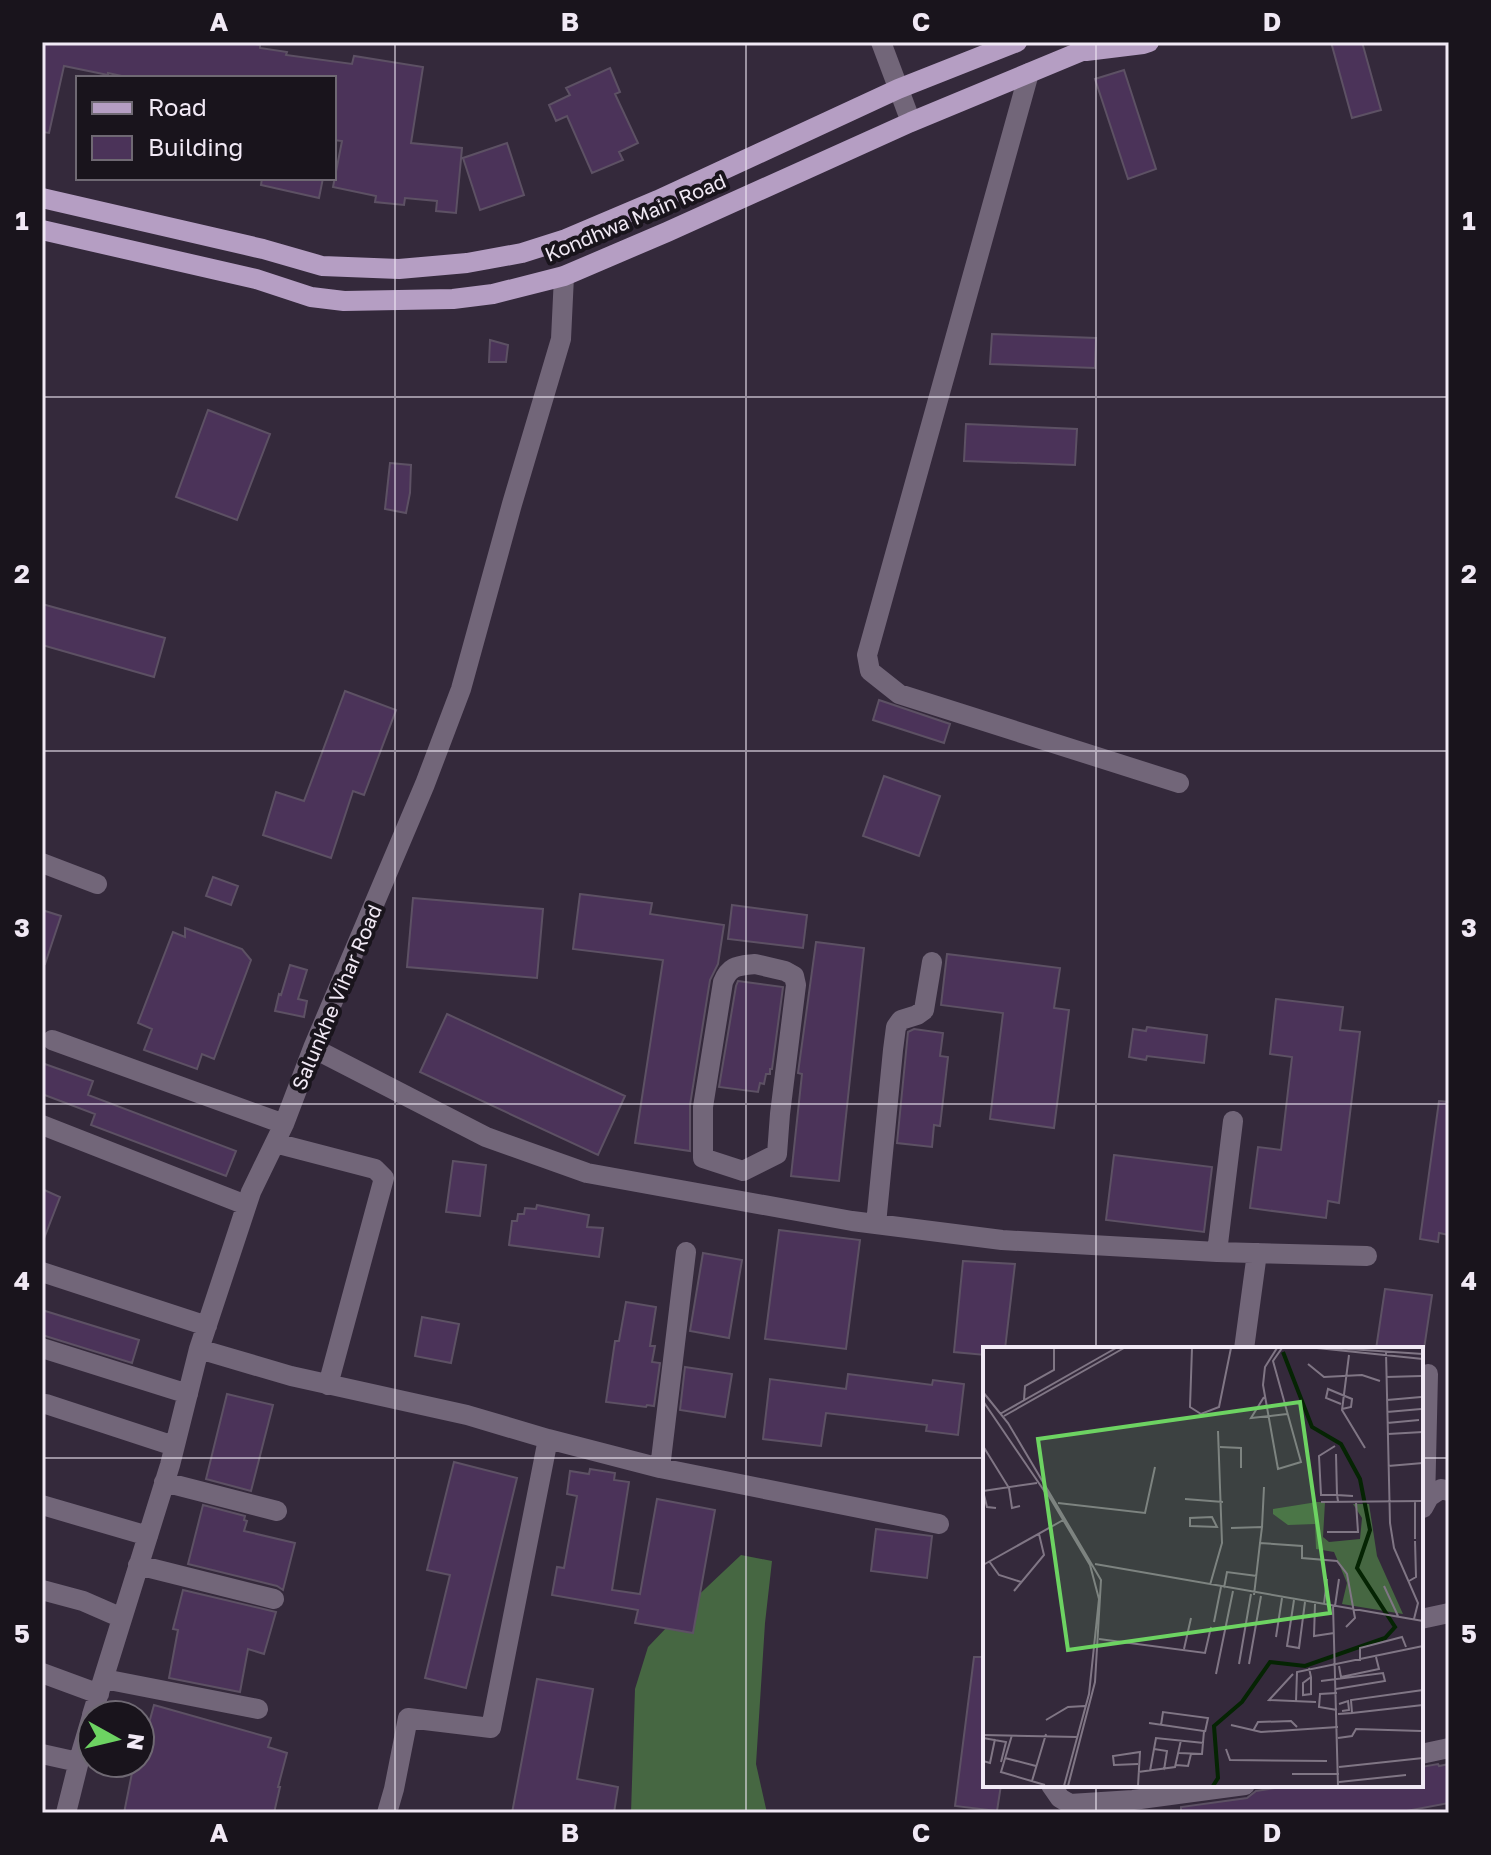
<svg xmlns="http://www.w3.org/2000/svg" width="1491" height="1855" font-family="'Golos Text',sans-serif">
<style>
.forest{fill:#466742}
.building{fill:#4b3359;stroke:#5d5164;stroke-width:2}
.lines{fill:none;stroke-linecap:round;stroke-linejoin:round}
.minor{stroke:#726679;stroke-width:20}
.major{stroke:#b59ec3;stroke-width:20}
.grid{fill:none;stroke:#f1e9f5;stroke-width:2;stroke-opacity:0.55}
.labels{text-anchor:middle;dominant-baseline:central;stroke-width:8;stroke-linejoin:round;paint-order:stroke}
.street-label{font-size:20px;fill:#f1e9f5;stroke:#19141c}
.inset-river{fill:none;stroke:#052403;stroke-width:4}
.inset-road{fill:none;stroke:#807685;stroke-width:2}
.view{fill:#6dd362;fill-opacity:0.15;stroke:#6dd362;stroke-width:4}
.inset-edge{fill:none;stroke:#f1e9f5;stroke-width:4}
.neatline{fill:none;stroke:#f1e9f5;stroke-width:3}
.grid-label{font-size:26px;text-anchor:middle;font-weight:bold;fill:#f1e9f5}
</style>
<rect width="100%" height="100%" fill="#34293b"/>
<path class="forest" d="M741,1555L772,1561L765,1623L756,1764L767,1813H631L635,1689L648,1647L689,1604Z"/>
<path class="building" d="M42,42H247L260,45V48L287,52L286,55L352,64L354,56L423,67L411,143L462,148L456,213L436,211L437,201L405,198L404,205L375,202L376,196L333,187L342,141L334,140V78H131L108,73V75L64,66L49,133L42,132Z
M1331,42H1362L1381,110L1352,118Z
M610,68L620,92L615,94L638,143L619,152L623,160L592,173L567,116L556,121L549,105L570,95L566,88Z
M1124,70L1156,169L1128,179L1095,79Z
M507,143L524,195L480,210L463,158Z
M262,178H323L319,198L261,185Z
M992,334L1096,338L1095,368L990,364Z
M490,340L508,345L506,362H489Z
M208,410L270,434L237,520L176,497Z
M966,424L1077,429L1075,465L964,461Z
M390,463L411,465L410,493L406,513L385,509Z
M42,604L165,638L154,677L42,645Z
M345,691L396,710L364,795L353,791L331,858L263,835L276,792L304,801Z
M879,700L950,724L944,743L873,720Z
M884,776L940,796L919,856L863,836Z
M213,877L238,886L231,905L206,896Z
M580,894L652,903L650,914L724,925L718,964L710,980L690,1105V1151L635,1143L663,960L573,949Z
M413,898L543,909L537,978L407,967Z
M732,905L807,915L803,948L728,939Z
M42,910L61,916L45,964L42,963Z
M185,928L242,949L251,960L214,1059L202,1054L197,1069L144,1050L152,1029L138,1023L173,932L185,937Z
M816,942L864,948L839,1181L791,1176L802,1074L798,1073Z
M947,954L1060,968L1054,1008L1069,1010L1054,1128L990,1119L1003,1013L941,1005Z
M290,965L307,970L298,999L307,1001L304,1017L275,1011L279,994L281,995Z
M738,981L783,987L772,1069H770V1074H766L764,1084L760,1083L758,1092L719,1087L736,986Z
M1276,999L1343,1007L1340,1030L1360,1032L1339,1203L1328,1201L1326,1218L1250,1208L1258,1147L1281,1150L1292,1057L1270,1054Z
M447,1014L625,1096L598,1155L420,1072Z
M1147,1027L1207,1035L1204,1063L1147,1056L1146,1060L1129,1057L1133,1029L1146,1031Z
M914,1029L943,1033L940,1056L948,1057L940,1126L934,1125L932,1147L897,1143L908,1032Z
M42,1063L93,1081L88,1095L236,1151L226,1176L91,1125L95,1114L42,1094Z
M1439,1101L1449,1102V1235L1439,1233L1438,1242L1420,1239Z
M1114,1155L1212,1167L1204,1232L1106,1220Z
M453,1161L486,1165L480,1216L446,1212Z
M42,1189L60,1197L43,1241L42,1240Z
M537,1205L589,1215L587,1227L603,1228L599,1257L509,1245L512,1221H517L518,1214H524L525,1208L536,1209Z
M779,1230L860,1240L846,1349L765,1339Z
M703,1253L742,1260L729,1338L690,1331Z
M963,1261L1015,1264L1005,1349H985V1355L954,1352Z
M1385,1289L1432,1295L1424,1349H1376Z
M626,1302L656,1307L650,1346H655L652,1362L660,1363L654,1406L647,1405L646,1407L606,1402L615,1341H619Z
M42,1310L139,1340L132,1363L42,1335Z
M422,1317L459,1324L451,1363L415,1356Z
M685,1367L732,1374L725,1417L680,1410Z
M848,1374L932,1385L933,1380L964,1384L958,1435L926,1431L927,1425L826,1413L821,1446L763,1439L770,1379L846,1389Z
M227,1394L273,1405L251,1491L206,1479Z
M454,1462L517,1478L466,1688L425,1678L450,1575L427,1570Z
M590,1469L615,1473L614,1480L629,1482L612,1590L640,1594L657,1499L715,1510L693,1633L635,1623L638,1610L552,1595L557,1567L564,1568L577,1496L567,1494L570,1471L589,1474Z
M203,1505L245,1516L244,1520L247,1521L244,1531L295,1543L283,1590L277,1586L188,1564Z
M876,1529L932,1536L927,1578L871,1571Z
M183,1590L276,1612L264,1654L248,1649L240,1692L169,1678L178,1630L173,1629Z
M974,1657H985V1785H1001L997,1811L955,1806Z
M537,1679L593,1689L577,1779L618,1787L614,1813H512Z
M154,1705L271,1738L268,1747L287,1753L278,1787H280L274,1813H124L134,1763H140V1756Z
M1438,1764L1439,1766L1449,1764V1803L1396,1813H1181V1807L1247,1798L1256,1791L1295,1785H1421V1767Z"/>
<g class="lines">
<path class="minor" d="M881,42L911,122
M1029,73L867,655L870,671L899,694L1179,783
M42,863L97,884
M755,964L785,971L794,976L796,985L780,1114L777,1154L743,1171L703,1158V1107L723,982C730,965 738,966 755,964Z
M52,1040L284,1124
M313,1048L486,1137L587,1173L852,1221L1002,1240L1217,1252L1367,1256
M42,1125L246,1205
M275,1143L375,1169L384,1178L328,1385
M876,1224L893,1050L896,1027L901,1020L917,1015L924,1010L932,962
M1217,1252L1233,1121
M42,1272L207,1326
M42,1348L188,1394
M199,1349L291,1376L467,1415L548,1439L491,1728L408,1718L394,1789L387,1813
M1244,1349L1257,1253
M46,1404L174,1446
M548,1439L660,1468L686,1252
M660,1468L939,1524
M164,1482L277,1511
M1425,1504L1428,1374
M42,1505L148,1536
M1423,1508L1429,1497L1441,1489L1449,1491
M138,1565L274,1599
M42,1590L83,1601L122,1618
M1421,1619L1449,1613
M42,1673L99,1694
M104,1679L258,1709
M92,1715L170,1465L199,1349L251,1192L284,1124L313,1048L425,784L461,689L512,504L561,339L564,276
M42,1754L78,1762
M1421,1754L1449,1748
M1051,1785L1060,1798L1070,1804L1133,1800L1245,1785
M66,1813L81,1753L92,1716"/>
<path class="major" d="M1086,51L1143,44L1149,42
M42,198L263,249L322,266L399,269L467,263L522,253L566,239L658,200L898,89L1017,42
M42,230L256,279L311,297L344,301L453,299L493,294L564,276L667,232L911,122L1082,51L1099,42"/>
</g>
<path class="grid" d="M395,42V1813M746,42V1813M1096,42V1349M42,397H1449M42,751H1449M42,1104H1449M42,1458H985M1421,1458H1449M1096,1785V1813"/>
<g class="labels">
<g class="street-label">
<text transform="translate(635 217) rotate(-23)">Kondhwa Main Road</text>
<text transform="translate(336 997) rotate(-67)">Salunkhe Vihar Road</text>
</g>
</g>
<g transform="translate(983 1347)">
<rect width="440" height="440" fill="#34293b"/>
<path d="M334,155H342L340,190L346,195L377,192L379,171L370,157H386L394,209L420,267L359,257L364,236L351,205L333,202L332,177L305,178L290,167V162Z" fill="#466742"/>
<path class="inset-river" d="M230,439L235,431L231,379L259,355L287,315L322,319L402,291L412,280L374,221L387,183L377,132L358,97L329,80L300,5"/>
<path class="inset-road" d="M209,1L207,60L218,67L236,60L248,1M294,1L282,20L280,38L295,122L318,115L290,14L299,1M334,1L440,12M351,1L440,7M403,5L407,176L411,201L435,256L431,272M366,8L359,63L382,101M325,17L341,30L379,28L397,34M403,30L438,29M0,45L25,76L118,233L112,335L85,439M281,50L268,71L304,67M41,53L42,39L71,23V1M404,53L438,50M0,54L64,148M358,57L343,51L345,42L369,52L368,60L359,62M404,65L438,62M17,67L133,1M21,69L141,1M404,76L436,73M405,87L440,85M0,99L26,141L29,161L37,159M352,99L336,109L338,148H354L355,154M237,100L258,101V121M353,107L354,148L370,149M405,119L440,116M0,144L54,136M0,144L4,160L13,161M63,144L107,218L116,252L106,347L81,439M202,152L240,155M432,154V192M338,155L440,154M75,156L162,166L172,120M229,170L234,180L207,179V171ZM279,180L281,140M248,181L279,180L277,196M344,185H375L373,155M6,214L16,228L38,235M112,217L440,274M0,218L82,172M426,234L433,230L432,194M227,238L239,196L235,84M401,239L415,269M241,241L244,225L274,229M31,244L61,208L56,187M271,248L277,196L319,199V211L354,214L364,227L372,271L363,280M311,253L304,299L316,301L322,255M332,257L331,289L351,286M341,257L344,232M350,258L355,439M352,259L356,232M231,275L238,240M293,290L299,251M116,292L222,306L228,280M201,302L208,271M377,314V301L419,290L423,300M256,317L268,247M266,317L278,249M356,319L358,330L396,322L393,310M326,321L328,330V347L320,348V336L328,330M233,327L250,244M310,327L286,353L333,355M338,334L400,326L402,334L353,342M354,346L337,347L336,360L354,363M313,355L314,325L440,299M356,357L365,354L366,363L359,364M369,366L440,358M355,367L369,366L368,353L440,343M63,373L85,360L102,359M166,376L221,384L219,407L196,406M178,378L180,365L225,371L222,385M248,378L278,385L355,380M270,384L275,375L308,374L314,380M0,388L94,390M29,388L18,425L62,438M0,391L23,395L18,415M355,391L369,389L373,382L438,384M171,402L184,404L181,423M243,402L247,413L344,414M22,411L53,419M0,414L7,416L12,392M193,418L205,419L208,407M356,420L440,411M167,424L173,391L221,396M155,425L192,420L198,393M309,427H356M49,434L63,387M356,435L423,428M155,439L157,405L130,409L131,418L155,417"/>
<path class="view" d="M317,55L347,266L85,303L55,92Z"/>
<rect width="440" height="440" class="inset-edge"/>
</g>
<rect width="1491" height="1855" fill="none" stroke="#19141c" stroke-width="88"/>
<rect x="76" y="76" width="260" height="104" fill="#19141c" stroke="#6f6973" stroke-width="2"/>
<rect x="92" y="102" width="40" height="12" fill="#b59ec3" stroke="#6f6973" stroke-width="2"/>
<text x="148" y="116" font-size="24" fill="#f1e9f5">Road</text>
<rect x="92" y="136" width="40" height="24" fill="#4b3359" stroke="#6f6973" stroke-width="2"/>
<text x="148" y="156" font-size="24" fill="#f1e9f5">Building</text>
<g transform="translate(116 1739) rotate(98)"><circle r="38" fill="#19141c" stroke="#6f6973" stroke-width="2"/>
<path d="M0-6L14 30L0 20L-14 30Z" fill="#6dd362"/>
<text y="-12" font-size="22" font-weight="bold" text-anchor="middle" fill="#f1e9f5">N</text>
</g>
<rect x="44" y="44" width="1403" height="1767" class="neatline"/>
<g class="grid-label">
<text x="219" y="31">A</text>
<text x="570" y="31">B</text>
<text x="921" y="31">C</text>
<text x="1272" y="31">D</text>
<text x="22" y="230">1</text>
<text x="1469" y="230">1</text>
<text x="22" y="583">2</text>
<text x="1469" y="583">2</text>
<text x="22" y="937">3</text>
<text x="1469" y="937">3</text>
<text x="22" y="1290">4</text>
<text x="1469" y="1290">4</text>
<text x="22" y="1643">5</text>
<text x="1469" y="1643">5</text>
<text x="219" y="1842">A</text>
<text x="570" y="1842">B</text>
<text x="921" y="1842">C</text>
<text x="1272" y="1842">D</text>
</g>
</svg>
